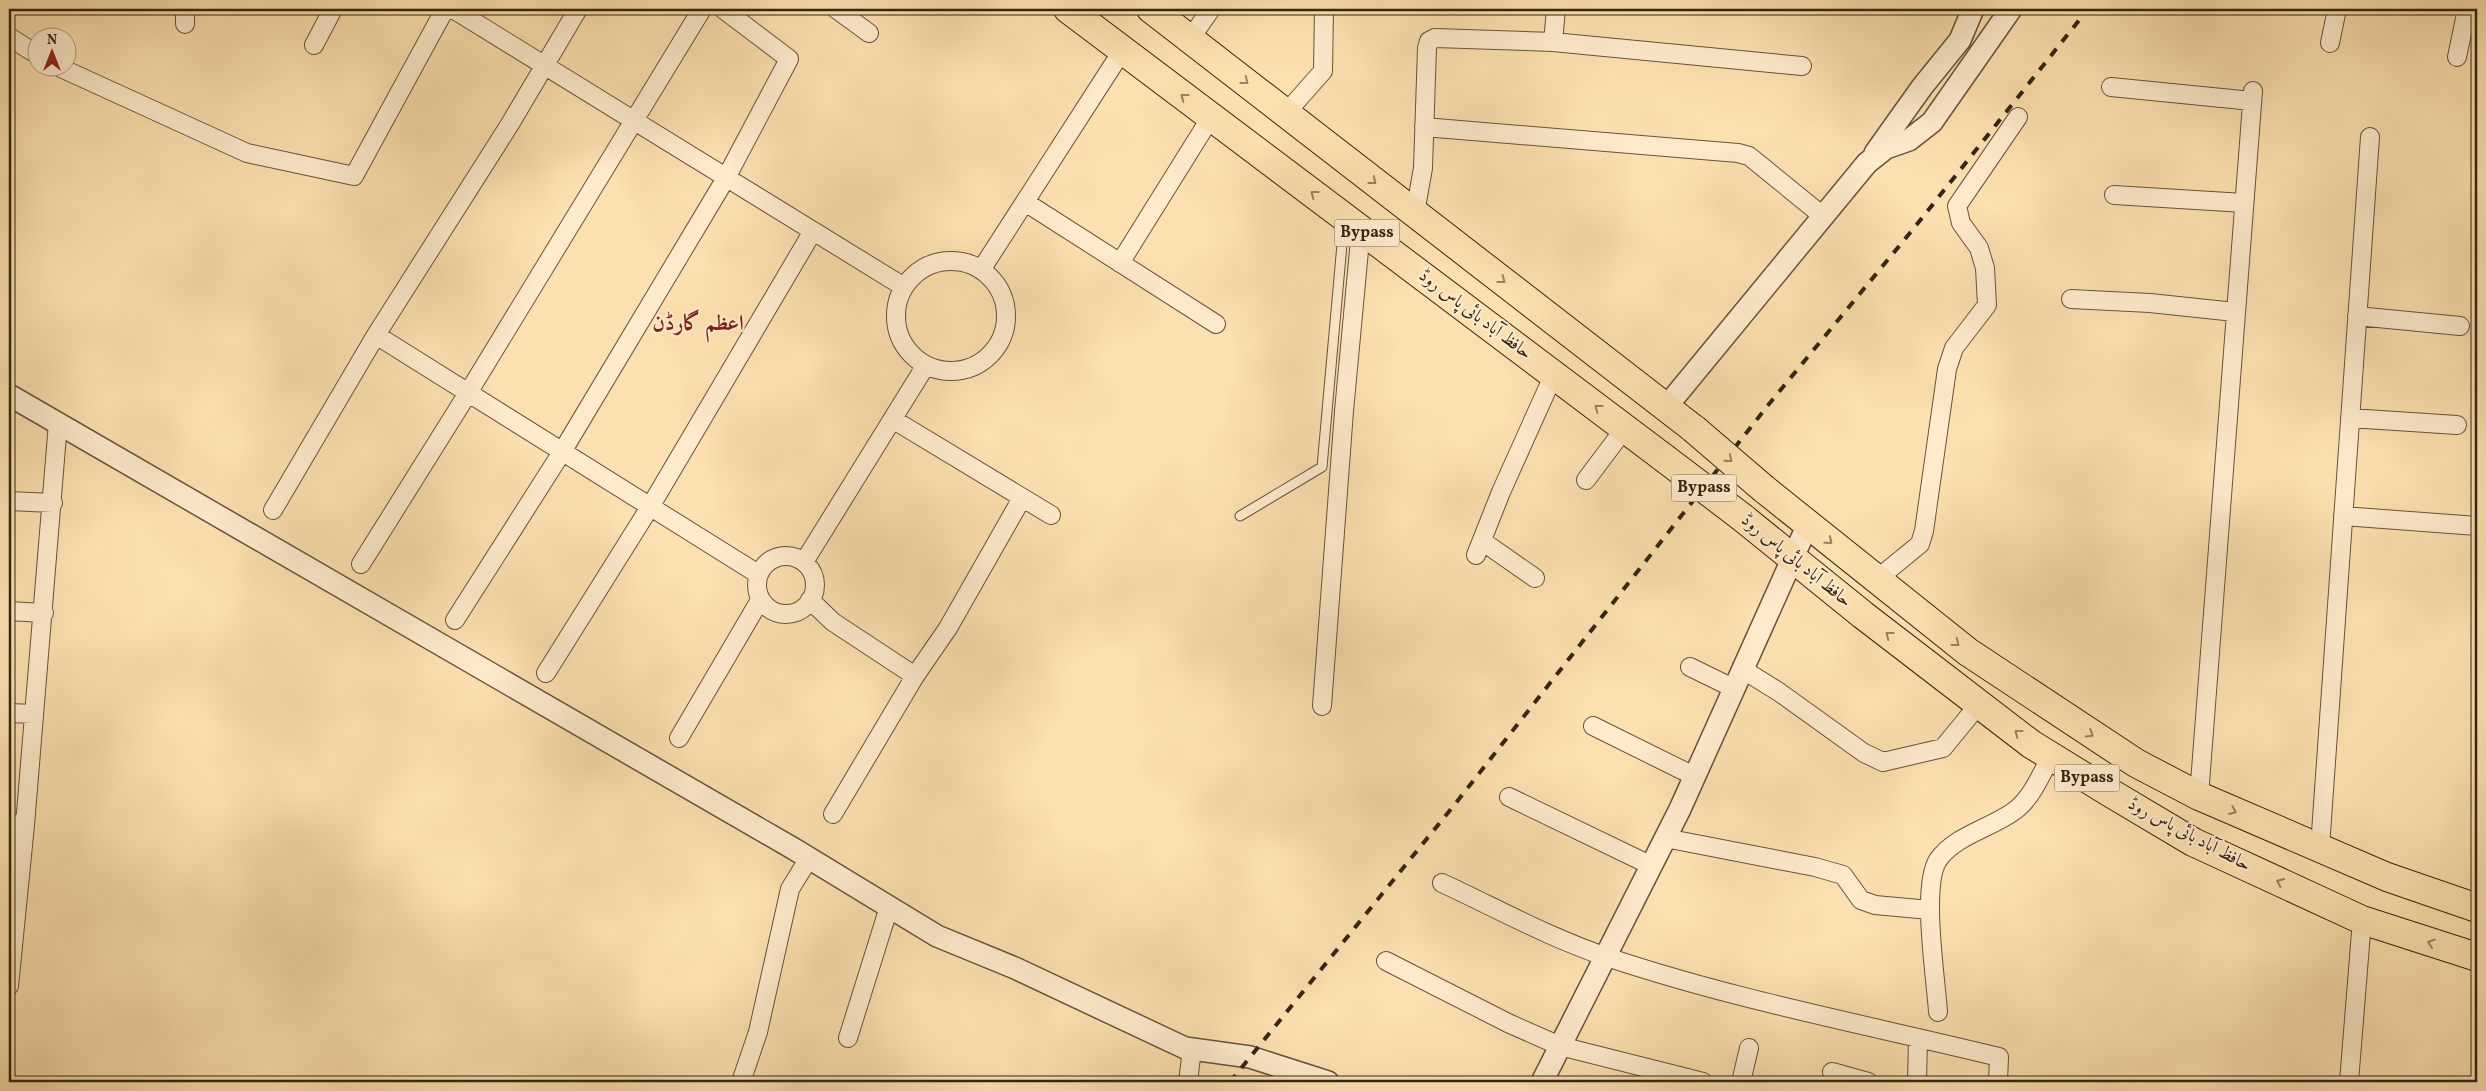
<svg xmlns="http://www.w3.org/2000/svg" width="2486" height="1091" font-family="Vollkorn,Amiri,serif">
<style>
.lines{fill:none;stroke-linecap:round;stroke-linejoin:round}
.service-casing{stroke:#66533a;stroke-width:11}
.minor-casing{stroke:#66533a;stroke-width:20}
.tertiary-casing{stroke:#66533a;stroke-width:24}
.trunk-casing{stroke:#332412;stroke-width:30}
.service{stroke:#feebcc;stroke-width:9}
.minor{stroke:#feebcc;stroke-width:18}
.tertiary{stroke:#feebcc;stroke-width:21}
.trunk{stroke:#fde0b0;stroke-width:28}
.rail{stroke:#332412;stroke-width:4;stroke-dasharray:9 9;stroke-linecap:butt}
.trunk-bridge-casing{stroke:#332412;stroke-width:30;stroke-linecap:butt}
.trunk-bridge{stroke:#fde0b0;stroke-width:28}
.oneway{stroke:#988261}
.labels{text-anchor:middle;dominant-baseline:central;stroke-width:4;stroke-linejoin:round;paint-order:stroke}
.shield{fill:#feebcc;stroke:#70604a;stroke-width:1}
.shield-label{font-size:16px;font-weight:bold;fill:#332412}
.street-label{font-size:18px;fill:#332412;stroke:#feebcc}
.district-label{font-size:22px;font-weight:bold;fill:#7a1f14;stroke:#feebcc}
</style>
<rect width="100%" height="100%" fill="#fde0b0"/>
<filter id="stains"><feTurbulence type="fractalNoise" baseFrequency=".004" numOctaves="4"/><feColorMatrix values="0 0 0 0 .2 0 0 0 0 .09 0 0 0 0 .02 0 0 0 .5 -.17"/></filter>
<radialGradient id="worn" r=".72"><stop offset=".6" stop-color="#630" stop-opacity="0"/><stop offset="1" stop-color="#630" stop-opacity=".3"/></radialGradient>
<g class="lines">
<defs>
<path id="service" d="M1240,516L1322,467L1344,222"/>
<path id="minor" d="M185,9V24
M453,9L904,287
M836,9L869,33
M9,37L38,55
M1190,39L1211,9
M1553,42L1556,9
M2330,43L2337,9
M314,45L333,9
M2457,57L2467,9
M61,68L247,153L354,176L445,9
M2111,87L2252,101
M1286,113L1323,71L1324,9
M1424,127L1738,153L1749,156L1824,217
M2114,195L2244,203
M1025,202L1216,324
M1415,213L1423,168L1427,48L1429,41L1435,38L1553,42L1802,66
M896 316a55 55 0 1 1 110 0a55 55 0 1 1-110 0Z
M1120,263L1211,117
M981,270L1122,51
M2071,299L2150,303L2235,312
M2357,316L2460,326
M376,335L758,574
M2350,418L2457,425
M894,420L1051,515
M1586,480L1625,428
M9,501L53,503
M273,510L376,335L510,124L578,9
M2343,516L2477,526
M1482,541L1535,578
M1476,555L1501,492L1554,374
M757 585a29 29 0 1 1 58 0a29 29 0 1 1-58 0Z
M804,562L926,365
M361,564L468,393L702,9
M1876,580L1920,544L1924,531L1947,369L1954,348L1987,305L1985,268L1979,248L1961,223L1957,206L2018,117
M810,600L833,622L915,676
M9,611L44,613
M455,620L562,452L726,178L789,59L723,9
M1690,667L1733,688
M1742,669L1779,692L1864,753L1883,762L1943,748L1979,704
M546,673L650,507L813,231
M1322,706L1344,411L1361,229
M9,713L34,714
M1593,726L1694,776
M679,738L760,600
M2199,796L2253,91
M1509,797L1652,866
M833,814L915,676L948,628L1022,498
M9,823L25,825
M1665,838L1815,867L1843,875L1861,900L1875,905L1930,910
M2320,847L2370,137
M1442,883C1496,908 1550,938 1607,957C1735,1000 1868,1025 1999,1057L1998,1082
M1386,961L1508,1023L1560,1046L1703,1082
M9,986L25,825L58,423
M1938,1012C1936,979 1921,886 1938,860C1956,834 1996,827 2018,808C2033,795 2042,773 2051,756
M848,1038L889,907
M1832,1072L1868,1082
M741,1082L758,1032L790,889L809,858
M1188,1082L1192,1049
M1741,1082L1749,1048
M1917,1082L1918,1038
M2349,1082L2362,920"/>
<path id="tertiary" d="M1875,153L1922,87L1960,40L1973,9
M9,395L794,849L937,936L1015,968L1185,1048L1250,1057L1328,1082
M1667,406L1867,163L1886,148L1909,140L1932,122L2011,9
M1542,1082L1680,809L1808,524"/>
<path id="trunk" d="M1068,9L1664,458
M1151,9L1694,429
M1764,489L1968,652L2136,763L2199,796L2387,877L2477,908
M1743,518L1863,615L2031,744L2109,792L2193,842L2362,920L2477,957"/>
</defs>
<use href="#service" class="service-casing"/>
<use href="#minor" class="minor-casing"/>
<use href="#tertiary" class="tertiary-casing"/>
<use href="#trunk" class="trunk-casing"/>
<use href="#service" class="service"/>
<use href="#minor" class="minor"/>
<use href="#tertiary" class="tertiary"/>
<use href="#trunk" class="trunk"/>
<path class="rail" d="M1230,1082L1459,799L1769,404L1914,228L2088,9"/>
<defs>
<path id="trunk-bridge" d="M1694,429L1764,489
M1664,458L1743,518"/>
</defs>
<use href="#trunk-bridge" class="trunk-bridge-casing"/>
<use href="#trunk-bridge" class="trunk-bridge"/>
</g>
<defs><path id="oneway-chevron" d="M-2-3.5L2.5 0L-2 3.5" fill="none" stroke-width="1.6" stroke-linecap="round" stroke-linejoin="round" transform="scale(1.25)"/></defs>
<g class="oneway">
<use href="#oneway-chevron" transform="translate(1245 81) rotate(38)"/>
<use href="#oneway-chevron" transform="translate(1184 97) rotate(-143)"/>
<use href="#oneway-chevron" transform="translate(1373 181) rotate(38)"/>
<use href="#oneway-chevron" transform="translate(1314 194) rotate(-143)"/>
<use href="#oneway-chevron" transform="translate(1502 280) rotate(38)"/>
<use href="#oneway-chevron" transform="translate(1598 408) rotate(-143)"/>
<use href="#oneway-chevron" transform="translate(1729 459) rotate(40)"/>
<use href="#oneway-chevron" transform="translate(1829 541) rotate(39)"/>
<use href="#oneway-chevron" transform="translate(1889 635) rotate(-142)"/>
<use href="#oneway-chevron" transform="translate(1956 643) rotate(38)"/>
<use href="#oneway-chevron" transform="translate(2018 733) rotate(-143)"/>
<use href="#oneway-chevron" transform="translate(2090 734) rotate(32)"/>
<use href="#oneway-chevron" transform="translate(2233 811) rotate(23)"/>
<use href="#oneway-chevron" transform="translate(2280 882) rotate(-155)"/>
<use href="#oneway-chevron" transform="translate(2431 943) rotate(-162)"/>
</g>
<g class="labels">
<g class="shield">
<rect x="1334.5" y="219.5" width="65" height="27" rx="4"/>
<rect x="1671.5" y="474.5" width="65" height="27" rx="4"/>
<rect x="2054.5" y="764.5" width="65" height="27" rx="4"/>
</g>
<g class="shield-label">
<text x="1367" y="233">Bypass</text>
<text x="1704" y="488">Bypass</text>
<text x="2087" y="778">Bypass</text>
</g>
<g class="street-label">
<text transform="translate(1475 315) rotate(37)">حافظ آباد بائی پاس روڈ</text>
<text transform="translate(1796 561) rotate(39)">حافظ آباد بائی پاس روڈ</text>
<text transform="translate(2189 835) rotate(28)">حافظ آباد بائی پاس روڈ</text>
</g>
<g class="district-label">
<text x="698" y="324">اعظم گارڈن</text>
</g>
</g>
<rect width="2486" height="1091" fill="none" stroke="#fde0b0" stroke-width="30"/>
<rect x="10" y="10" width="2466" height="1071" fill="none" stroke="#332412" stroke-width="2.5"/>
<rect x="15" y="15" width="2456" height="1061" fill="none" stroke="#332412"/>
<g transform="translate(52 52)"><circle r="24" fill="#feebcc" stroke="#ad9b82"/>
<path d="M0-4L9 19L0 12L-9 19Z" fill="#8f2418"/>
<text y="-8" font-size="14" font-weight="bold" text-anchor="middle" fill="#332412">N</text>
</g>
<rect width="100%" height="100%" filter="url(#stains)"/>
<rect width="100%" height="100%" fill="url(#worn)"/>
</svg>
